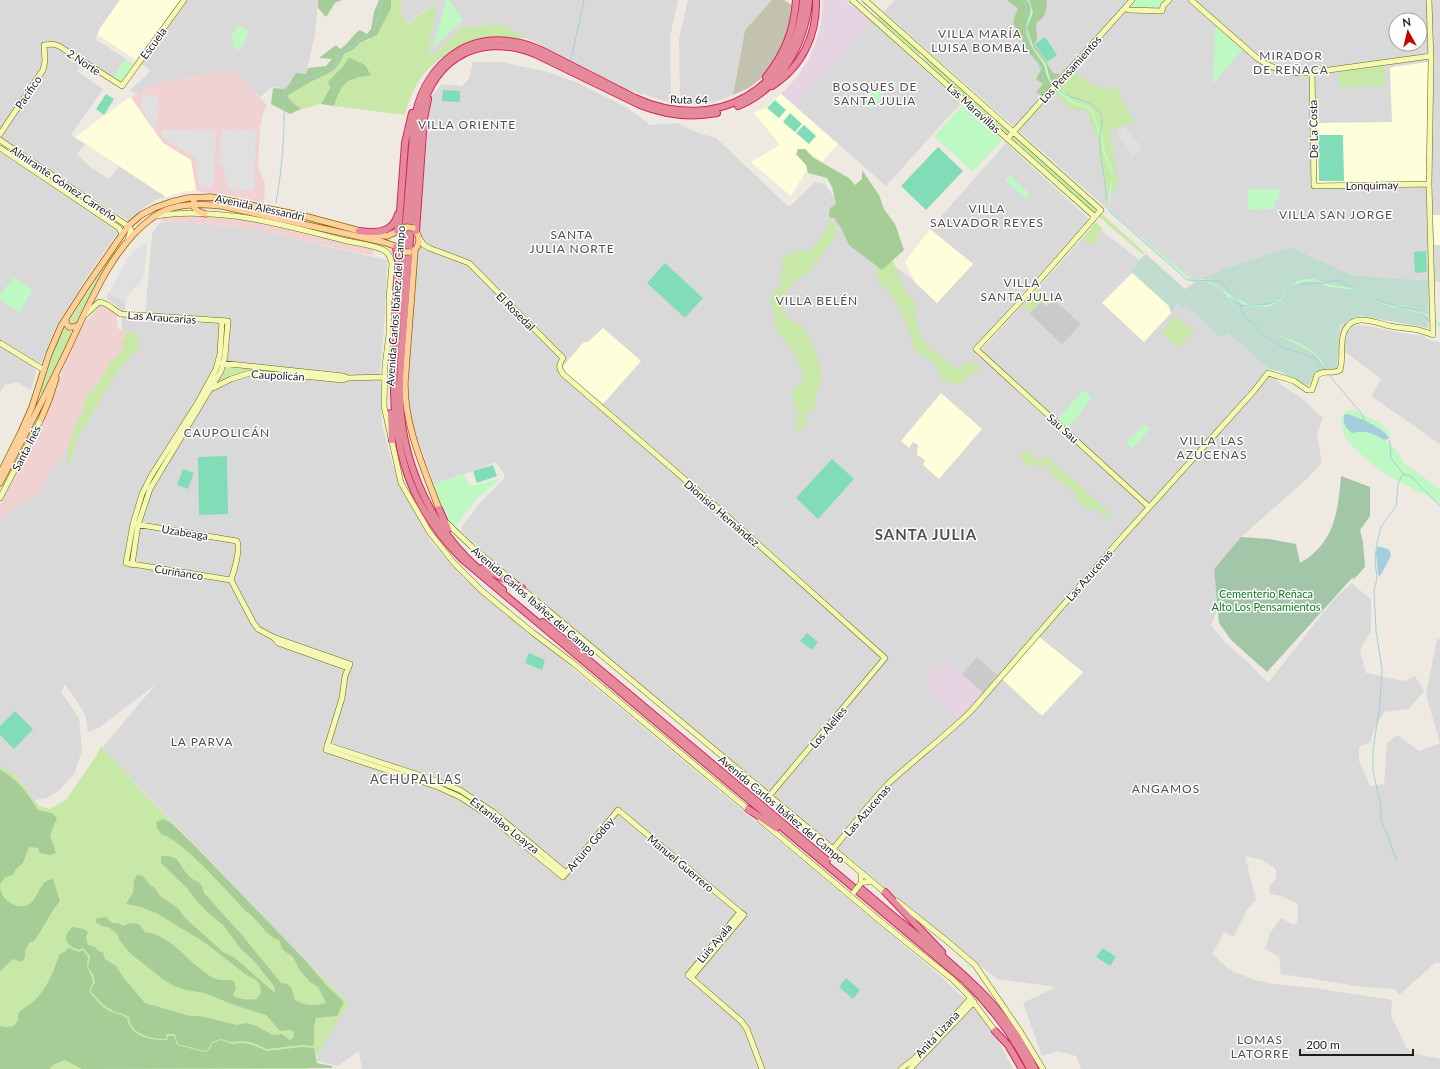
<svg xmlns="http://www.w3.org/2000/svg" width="1440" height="1069" font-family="Lato,sans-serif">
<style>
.residential{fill:#dad9d9;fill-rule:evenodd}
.commercial{fill:#efd2d1}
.industrial{fill:#e7d4e3}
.education{fill:#fffeda}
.religious{fill:#cacaca}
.construction{fill:#c2c2ae}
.grass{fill:#c8e8a8}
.forest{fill:#a7cd97}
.wetland{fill:#bfdcce}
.cemetery{fill:#a3c6a8}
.park{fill:#bef8c2}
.pitch{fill:#80ddb8}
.parking{fill:#e0e0e0}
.water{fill:#a2cfdb}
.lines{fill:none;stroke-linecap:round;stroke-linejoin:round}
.stream{stroke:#a2cfdb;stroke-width:1}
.secondary-casing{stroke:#667106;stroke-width:6}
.primary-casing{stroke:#936202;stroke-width:7}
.highway-casing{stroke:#d52563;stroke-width:8}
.secondary{stroke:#f5f8b5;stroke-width:5}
.primary{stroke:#fbd09a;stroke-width:5.5}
.highway{stroke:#e58a9b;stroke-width:6}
.secondary-bridge-casing{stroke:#667106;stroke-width:6;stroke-linecap:butt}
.primary-bridge-casing{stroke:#936202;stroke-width:7;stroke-linecap:butt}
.secondary-bridge{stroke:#f5f8b5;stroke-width:5}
.primary-bridge{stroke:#fbd09a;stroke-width:5.5}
.labels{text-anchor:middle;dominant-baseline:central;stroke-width:3;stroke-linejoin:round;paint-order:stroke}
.street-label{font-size:11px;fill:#1c1c1c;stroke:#fff}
.park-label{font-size:11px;fill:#0c7815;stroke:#fff}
.neighbourhood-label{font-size:12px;letter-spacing:1px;fill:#4f4f4f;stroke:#fff}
.quarter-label{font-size:13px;letter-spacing:1px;fill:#4f4f4f;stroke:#fff}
.district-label{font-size:15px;font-weight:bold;letter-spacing:1px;fill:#4f4f4f;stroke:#fff}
</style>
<rect width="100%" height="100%" fill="#eeeae2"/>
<path class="residential" d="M0,0H120L100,28L95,39L126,59L113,78L85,60L77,71L103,89L71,135L85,144L77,154L90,167L109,179L119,166L166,197L157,199L142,209L130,222L0,137Z
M180,0H318L315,34L306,74L296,73L288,89L272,87L260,97L235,70L152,84L138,94L130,90L146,76L150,70L136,60Z
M402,0H678L670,37L671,98L668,102L623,88L500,24L461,28L432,57L429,47L436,3L406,24L399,6Z
M688,0H772L745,30L733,95L717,101L692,105L680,103L679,38Z
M895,0H1007L1014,6L1029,0H1440V282L1352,275L1290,247L1223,269L1194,283L1154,250L885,13V11ZM1396,20H1420V44H1396Z
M871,21L961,103L886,186L795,106Z
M473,62H500L548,72L578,83L628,108L650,125L677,123L698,133L716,138L789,207L815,182L825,184L860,237L915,282L937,303L973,264L930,229L1006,143L1089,219L977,344L975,354L985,362L982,349L1022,306L1062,345L1080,325L1039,287L1088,232L1102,231L1139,260L1131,271L1169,306L1171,312L1177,304H1187L1220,338L1228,333L1269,369L1281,385L1299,396L1323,418L1317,433L1322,463L1307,479L1241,537L1214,569L1218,609L1211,625L1226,643L1249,663L1268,683L1333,600L1352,583L1371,600V631L1360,650L1366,673L1404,681L1415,676L1424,691L1409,709L1384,712L1374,730L1370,742L1359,747V761L1370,786L1384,784L1387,743L1398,735L1419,751L1440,743L1426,695L1437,638L1440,640V963H1435L1399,995L1395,989L1363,987L1281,974L1279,957L1265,949L1270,933L1281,918L1294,925L1298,920V904L1281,896L1270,894L1269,887L1276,878V869L1263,860L1245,856L1256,900L1246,911L1234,937L1224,932L1212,954L1230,970L1254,980L1274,984L1315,988L1392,1000L1391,1016L1406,1047L1413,1053L1440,1059V1069H1081L1076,1056L1058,1051L1042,1056L1023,1003L1056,987L997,979L882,885L506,573L461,531L462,527L478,505L504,479V473L496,462L464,474L434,484L412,423L409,400L410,257L423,186L430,103L432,95L442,84L462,86L469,79Z
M0,152L118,232L83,283L55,328L41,363L34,368L36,372L31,390L17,382L4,385L0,393Z
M173,221L251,229L387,260L385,314L380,374L382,425L392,463L403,492L431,542L464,579L533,635L938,974L973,1007L997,1038L1013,1069H362L359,1051L338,1066L317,1061L318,1052L349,1003L276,930L102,748L156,684L99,728L88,732L85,714L65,684L61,692L79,718L82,751L74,774L60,790L47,798L34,800L16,776L0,765V518L43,490L46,481L58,459L68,449L69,470L77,439L121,366L138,349V334L122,330V310L106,298L109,293L126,303L123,316L145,317L152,234L160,223Z
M1343,304L1355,325L1369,326L1400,333L1424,336L1430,340L1440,342V444L1371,396L1381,379L1347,353L1329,355Z"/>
<path class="commercial" d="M235,70L267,105L263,114L260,127L258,167L265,183L264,203L228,195L202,192L196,190L191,160L163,143L131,97L138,94L152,84Z
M177,215L205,216L261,222L373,250V256L251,229L174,221L160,222L164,217Z
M100,304L110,308L116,314L118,329L122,330L126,334L124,346L119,355L111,362L94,388L84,400L82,413L76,423L68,449L58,459L46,481L43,490L0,518V505L50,406L63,368L86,320L90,318Z"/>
<path class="industrial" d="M823,0H846L871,21L795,106L781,94L797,77L807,62L815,45L821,24Z
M946,660L983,693L960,718L923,687Z"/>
<path class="education" d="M120,0H180L136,60L98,35L100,28Z
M1428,62L1426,181L1425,182L1319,184L1317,182L1316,124L1318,123L1392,122L1390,69L1392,67Z
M781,94L838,144L822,162L815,156L791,196L751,162L780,145L754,113L767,107Z
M130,97L163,143L191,160L196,190L182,192L166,197L75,137Z
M1433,215H1440V245H1435L1434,243Z
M930,229L973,264L937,303L915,282L905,262Z
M1132,273L1169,306L1171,313L1144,342L1102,303Z
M603,328L641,361L603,404L564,371L563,366L584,342H588Z
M941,393L982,429L939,479L923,465L925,460L917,455L918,445L913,442L909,448L901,441Z
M1038,636L1083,672L1042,716L1002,679Z"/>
<path class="religious" d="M1039,287L1081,324L1062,345L1022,306Z
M977,657L997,675L983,693L962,674Z"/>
<path class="construction" d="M772,0H784L792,5L789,27L782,47L763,77L749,88L733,95L745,30Z"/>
<path class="grass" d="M391,0H402L399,7L407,24L437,3L429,47L432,57L461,28L500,24L527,38C509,38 491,37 475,41C453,46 431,63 419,81C412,91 408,104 405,115L334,106L339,91L344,85L354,78L365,65L349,57L343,66L328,82L330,88L321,104L301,109L292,102L287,96C294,92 301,87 309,83C326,73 336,75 344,54L354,49L360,43L369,40L391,8Z
M880,15L922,53L919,55L877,18Z
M925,56L1009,131L1008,133L1005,134L923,59Z
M1384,66V86L1339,87V72Z
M1072,70L1091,84L1104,89L1117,88L1128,111L1135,122L1110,130C1111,148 1117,165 1118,183L1109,195L1106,194L1102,165L1098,156L1099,143L1091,123L1088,111L1070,109L1054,91Z
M1013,135L1098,210L1095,214L1011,138Z
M1101,213L1145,253L1142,254L1098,216Z
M829,219L837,230L832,242L809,272L794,283L787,291L782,308C786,318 792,322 802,326C811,342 823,364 821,383C820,388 816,393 815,398C815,401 816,404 817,407L806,413L808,423L801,430L793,431C802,417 797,409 791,395L795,388L801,383L804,377L802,370L797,361L793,351L782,337L776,332C774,321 776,310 769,301L772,294L781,284C780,275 783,269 782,260C792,250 796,250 810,252L828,228Z
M1096,222L1103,229L1095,238L1097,240L1091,246L1083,238Z
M124,236L109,260L101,278L77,323L74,326L71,324L70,320Z
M890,256C893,262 896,267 898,272C903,286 902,289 914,300C916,314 916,331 925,343C934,353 947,359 957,369L969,361L981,367C974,377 967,372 961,385L942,380L936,365L914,349C910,333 900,304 889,292C882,285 876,284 878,272L873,266L879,261Z
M1039,287L1053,300L1047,307L1041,302L1030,313L1022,306Z
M1176,316L1194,331L1178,348L1161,332Z
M64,325L68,330L72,333L70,340L42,397L41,391L42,385L56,344Z
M122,330L138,334L139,349L121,366L77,439L68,472V449L76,423L82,413L84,400L94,388L111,362L119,355L124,346L121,341L125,339L126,334Z
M226,367L259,370L242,372L217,383Z
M1027,450L1040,461L1046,456L1109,512V521L1095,507L1090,512L1075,497L1077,494L1051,474V467L1027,465L1019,458Z
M102,745V748C183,834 265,920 349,1003L308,1069H0V765L16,776L39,806L50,809L66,800L96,756Z"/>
<path class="forest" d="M318,0H342L335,3L326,17L318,8Z
M379,0H391V8L377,35L360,43L354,49L344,54C336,75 326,73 309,83C301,87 294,92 287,96L292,102L301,109L290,114L271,104L273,88L286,89L296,73L306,74L308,68L326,66L332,59L319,58L336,45L340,49C349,44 351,36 360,30L367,34L371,29L374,12Z
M1007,0H1047C1046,11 1047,17 1036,23L1037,40L1034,44L1053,73L1060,74L1042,96L1036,92L1043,84L1036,79L1042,68L1023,45L1022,42L1023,37C1011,25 1012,23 1018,8L1014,6Z
M349,57L365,65L371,75C346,79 342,82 334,106L321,104L330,88L328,82L343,66Z
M798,149H805L814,158L849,178L855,185L862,179V170L879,195L884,209L895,224L904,250L882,270L849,245L841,228L834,218H830L829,214L830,208L836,204L832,187L827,178L808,173L806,165L796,154Z
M0,770C17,778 28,794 38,810L52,813L57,818L50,835L56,853L51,855L40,853L38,848L29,847L23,863L16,869L13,875L5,877C4,879 1,882 0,885C0,899 14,908 25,906C40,902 37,880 53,879L60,901C49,913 44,929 33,942H30L25,951V958L21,962L13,959L0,971Z
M163,819L170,822L193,844L306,961L325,984L344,1002L337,1016L316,1018C312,1028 316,1037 313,1046L302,1045L267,1049L251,1042L241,1041L232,1042L221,1039L212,1042L208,1049L204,1051L178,1044L175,1034H167L166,1039C151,1039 130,1034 129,1017C123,1013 116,1013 110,1009C103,1005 96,997 90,991L95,982L93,974L88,967L90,956L83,948L79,950C65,945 62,938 72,927L84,929L88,932L86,937L88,945L95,947L98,951L103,952L105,959L116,966L123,977L145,1003L190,1016H200L237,1025L246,1023L257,1026L272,1035L282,1034L290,1040L294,1037V1032L290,1030L280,1031L266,1015L237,1006L204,993L186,990L174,986L164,980L131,954L120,941L117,934L110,928L102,926L95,922L97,918L106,917L112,923H118L123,926L130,923L139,924L145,932C169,935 184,957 203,971C207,973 211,978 216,979C221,981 228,979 234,981L236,988L233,995C239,1000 248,1000 256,999L261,993L260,985L256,980L248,976L204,942L156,913L141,907L126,904L133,892L134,881L137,875L143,876L150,885L155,888L160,896L179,909L184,917L223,952L235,958L275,993L274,986L254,961L240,948L224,926L207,912L195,899L187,888L161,863V856C182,856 177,863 188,875C196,884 202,879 204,893L242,935L281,983L287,984L291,987L295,1000C304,1006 315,1006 326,1003L318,987L310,982L299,969L293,957L283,950L279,940C265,936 259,920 247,912C232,897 179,836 162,835L157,828L156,822Z
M68,948L79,952L83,950L88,957L87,967L91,975L93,982L89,991C94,998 102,1007 109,1011C115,1014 122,1014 127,1018C129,1036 152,1041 167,1040L168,1036H174L177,1045L204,1052L209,1050L213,1043L221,1040L232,1044L241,1043L250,1044L267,1051L302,1047L314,1048L317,1063L332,1066V1068L82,1069L65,1060L53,1065L50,1069H0V1026L6,1027L14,1026L18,1020V1013C23,1008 30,1005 35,1000C47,988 54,971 59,955L66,951Z"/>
<path class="wetland" d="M1290,247L1352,275L1429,281L1428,328L1361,316L1339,325L1337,372H1315L1309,386L1281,372L1269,369L1228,333L1220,338L1187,305L1182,308L1177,304L1171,313L1169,306L1131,271L1139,260L1146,254L1185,289L1194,283L1223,269Z"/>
<path class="cemetery" d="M1341,476L1370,487V516L1360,530L1363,542L1365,567L1354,579L1352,578L1267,672L1231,640L1219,623L1214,569L1241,537L1269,539L1296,544L1300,563C1305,560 1311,556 1315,552C1336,533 1339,502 1341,476Z"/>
<path class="park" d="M446,0L451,2L463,20L433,48Z
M1027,0H1029L1033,13L1027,27L1029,34L1034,48L1046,64L1050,79L1074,102L1088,106L1093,110L1096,121L1102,132L1105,151L1113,172L1109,210L1157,251L1192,279H1206L1231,295L1247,304L1268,305L1280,298L1284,292L1298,281L1305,279H1314L1331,285L1356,288L1379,301L1395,306L1404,305L1410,309L1423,312L1440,323V325L1423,314L1409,310L1403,307H1392L1378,302L1356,290L1329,287L1315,281L1302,282L1287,292L1280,301L1268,307C1261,305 1252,308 1246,306C1241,303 1235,299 1229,297C1233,307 1251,326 1261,330C1267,333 1273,333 1279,335C1294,340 1320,351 1324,366L1323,367L1320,361L1314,354L1300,346L1280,336L1255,328L1236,309L1223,291L1209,282L1192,281L1187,278L1160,257L1133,232L1108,211L1109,191L1112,179L1111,172L1103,152L1100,137L1091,111C1085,106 1078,107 1071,103C1064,98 1049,84 1047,76C1045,72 1046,68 1043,64C1037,53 1028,45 1026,32C1025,19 1036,13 1027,0Z
M1135,0H1165L1157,8L1129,7Z
M239,25L249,32L244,43L238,51L233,46L235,42L230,38Z
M1217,27L1242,50L1213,84L1215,29Z
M126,59L133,64L121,82L113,77Z
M876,87L884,95L871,109L863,102Z
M963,105L1002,140L973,172L934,136Z
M1010,175L1030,194L1026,199L1005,180Z
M1248,189H1279V201H1274V209L1248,210Z
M13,277L33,290L19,312L0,300V296Z
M1083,390L1092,398L1068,428L1058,419Z
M1354,410L1383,425L1390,434L1386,439V442L1397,451L1405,464L1440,489V503C1411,486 1383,477 1359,452C1354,448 1349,444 1346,438C1343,432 1342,424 1341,417L1346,411Z
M1145,424L1150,429L1132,449L1126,443Z
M464,474L469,485L474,486L501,478L478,498L456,525L452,526L444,514L434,484Z"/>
<path class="pitch" d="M1045,37L1057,55L1047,62L1035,44Z
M443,90L460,91V102L442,101Z
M106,94L114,99L104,115L96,109Z
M775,100L786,110L779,118L767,108Z
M790,113L802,124L795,132L783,122Z
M804,125L816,136L809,144L796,133Z
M1318,135H1343L1344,181H1319Z
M938,147L963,171L926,210L901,186Z
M1426,251L1427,272L1415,273L1414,252Z
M665,263L703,298L685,318L647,283Z
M227,456L228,514L199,515L198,457Z
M832,459L854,479L818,519L796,498Z
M493,465L497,476L477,483L473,471Z
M183,469L194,473L188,489L177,485Z
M807,633L818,642L812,650L800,641Z
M529,653L545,660L542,670L525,663Z
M15,711L33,729L14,749L0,735V726Z
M1103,948L1116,957L1110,966L1096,957Z
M846,978L860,990L853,999L839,987Z"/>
<path class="parking" d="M142,95H158L156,130L141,108Z
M1124,126L1140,145L1142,150L1132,156L1130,151L1117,133Z
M221,129L256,131L254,190L228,189L227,180H225L224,167L220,164Z
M161,130L216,131L213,188L200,187L195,157L168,141L162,135Z
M143,243L147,245L144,275L142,280L128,295L126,303L109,293L127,259Z"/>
<path class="water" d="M1347,414C1360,418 1382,427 1389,438L1384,440C1372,433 1366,430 1352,433C1345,428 1343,423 1344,415Z
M1378,546C1384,548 1391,548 1391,556L1380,576L1378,575L1376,553Z"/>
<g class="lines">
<path class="stream" d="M1022,0L1025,3L1027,10L1026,25L1030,44L1039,63L1042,76L1048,87
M571,60L584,0
M1057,88C1060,91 1063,94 1067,95C1078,100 1088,100 1097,109C1106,118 1100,127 1100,138C1099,158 1106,178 1106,199
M276,203C283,163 285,129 284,89C293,82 296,82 307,79C318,75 329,70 338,63V53L354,46L359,40L374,31L383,0
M1108,210L1187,280L1220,281L1240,304L1244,316L1264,335L1282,347L1315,358L1324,369
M1241,306L1267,304L1276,302L1287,291L1293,287L1301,284L1324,283L1337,280L1381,302L1420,311L1430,322
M1438,325H1440
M1329,375L1361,413L1365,421
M1387,439L1390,442L1391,458L1403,474L1412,477L1434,500L1440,505
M1397,861L1381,819V806L1373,771V749L1380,705L1382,669L1376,631L1374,590L1377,579L1375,561L1377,542L1381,527L1396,506L1398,484L1403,474"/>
<defs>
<path id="secondary" d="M852,0L1095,217
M865,0L1101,210L1021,301L976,349L1149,507
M1191,0L1257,58C1272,69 1288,74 1307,73L1431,56
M1125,8L1129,10L1162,11L1163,6L1169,0
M1312,72L1314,186L1429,184
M0,134L43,70L45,61L44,45L53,44L59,46L122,86L184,0
M1007,139L1132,0
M0,140L128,226L131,230L128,239
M0,148L119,228L122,234
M157,216C182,211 208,213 233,216C271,220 309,232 347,241C356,243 378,246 385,251C390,254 391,259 392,264L389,298V334L385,366L384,406L401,483L430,533L454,563L482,591L532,632L573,663L750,811
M419,238L424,245L429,248L469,263L563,358C559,365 558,367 563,374L720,510L885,658L770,795
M84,316L99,302C109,303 113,310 121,314L228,321L225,356L221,371L150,489L138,525L132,565
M222,321L220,354L216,369L198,402L151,476L142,494L133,524L126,563L231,580
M0,343L44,370
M220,363L343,376L348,378
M213,388L231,379L250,373L303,376L343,380L348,378L384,377
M0,498L41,419
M447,523L471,546L887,894
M135,524L237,541C241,550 234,571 231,580
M231,580L253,622L258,629L273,637L350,664L345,676L342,698L326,750L438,787L460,797L489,816L563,877L618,810L740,912L744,915L691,978
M274,638L278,643L348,668
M327,745L440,782L460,790L493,812L566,873
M760,820L885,925L952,979L968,995L995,1031
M833,849C851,828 870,802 889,783C916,758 946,736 972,710L1118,542L1253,392L1268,373L1294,381L1307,390H1312L1317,375C1327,369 1333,375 1340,370C1344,357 1339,342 1345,330C1354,312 1376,323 1390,326C1399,328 1409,328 1418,330C1423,331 1428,333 1433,335L1429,184L1431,61L1429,0
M861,873V883L871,881
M897,901L947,941L975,965L1020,1031L1043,1069
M740,912L688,975L741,1021L747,1029L762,1069
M901,1069L915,1058L971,998
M910,1069L974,1002"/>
<path id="primary" d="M194,201C192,210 198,211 205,214
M415,250L405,382C404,426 424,468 439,509
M413,251C421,245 421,235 413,229
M66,319V323L69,327H74L79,325
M41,419L49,400L56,378
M0,474L21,432L32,407L49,354L61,326L86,287L117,242L128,226L141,215L154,208L171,202L188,198L211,197L304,216L375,235L387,236L396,232
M0,483C22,440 44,398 65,355C87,310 110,248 152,218C171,203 199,203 222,206L383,242L395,246"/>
<path id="highway" d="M803,0C796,89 716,135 635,98L541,50C533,47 524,43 515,42C461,32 421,71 414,123L394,369C392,445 407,504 462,559L965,981C992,1007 1013,1035 1030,1069
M766,77C785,53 794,30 796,0
M772,86C802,67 817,35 816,0
M738,106C780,89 805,45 809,0
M359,231C375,233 393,234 398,214
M397,231L399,224L405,143L412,113
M416,231L424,119L428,99
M393,337L398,262L396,247
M391,413L392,440
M439,509L448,529
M483,568L522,588
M503,590C491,579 478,569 467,558C426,516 402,458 400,400C399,370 403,339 405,309C409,248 414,187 419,125C427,63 475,30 535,54L640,105C665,115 691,118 717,113
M543,622L827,860
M748,809L776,828
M859,887C881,906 904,925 927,943C973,982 1009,1013 1035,1069
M885,892L942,952
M995,1031L1008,1045L1022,1069"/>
</defs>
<use href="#secondary" class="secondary-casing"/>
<use href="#primary" class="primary-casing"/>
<use href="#highway" class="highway-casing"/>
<use href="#secondary" class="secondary"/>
<use href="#primary" class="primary"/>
<use href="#highway" class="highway"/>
<defs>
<path id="secondary-bridge" d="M854,892L861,883"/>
<path id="primary-bridge" d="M401,228L407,227L413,228
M399,250L404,252H409"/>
</defs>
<use href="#secondary-bridge" class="secondary-bridge-casing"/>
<use href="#primary-bridge" class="primary-bridge-casing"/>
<use href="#secondary-bridge" class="secondary-bridge"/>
<use href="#primary-bridge" class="primary-bridge"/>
</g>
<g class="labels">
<g class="street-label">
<text transform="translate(153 43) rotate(-54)">Escuela</text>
<text transform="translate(84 62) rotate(33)">2 Norte</text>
<text transform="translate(1070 69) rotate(-48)">Los Pensamientos</text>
<text transform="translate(28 92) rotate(-56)">Pacífico</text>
<text transform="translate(689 99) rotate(1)">Ruta 64</text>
<text transform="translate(974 108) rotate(42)">Las Maravillas</text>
<text transform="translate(1313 129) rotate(-91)">De La Costa</text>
<text transform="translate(64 183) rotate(34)">Almirante Gómez Carreño</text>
<text transform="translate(1372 185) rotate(-1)">Lonquimay</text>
<text transform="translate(260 207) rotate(12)">Avenida Alessandri</text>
<text transform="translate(395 306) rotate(-86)">Avenida Carlos Ibáñez del Campo</text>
<text transform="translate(516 311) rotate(45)">El Rosedal</text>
<text transform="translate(162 317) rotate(4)">Las Araucarias</text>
<text transform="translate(278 375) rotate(3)">Caupolicán</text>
<text transform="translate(1063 428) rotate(42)">Sau Sau</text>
<text transform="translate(26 448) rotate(-63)">Santa Inés</text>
<text transform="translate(722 513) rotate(41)">Dionisio Hernández</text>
<text transform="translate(185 532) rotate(9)">Uzabeaga</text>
<text transform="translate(179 572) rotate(9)">Curiñanco</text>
<text transform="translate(1089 575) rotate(-49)">Las Azucenas</text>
<text transform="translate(534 601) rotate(41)">Avenida Carlos Ibáñez del Campo</text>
<text transform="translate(828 727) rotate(-50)">Los Alelies</text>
<text transform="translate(782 809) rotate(40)">Avenida Carlos Ibáñez del Campo</text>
<text transform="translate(867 810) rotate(-49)">Las Azucenas</text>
<text transform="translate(505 825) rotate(38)">Estanislao Loayza</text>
<text transform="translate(590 844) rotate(-50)">Arturo Godoy</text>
<text transform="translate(681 863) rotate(40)">Manuel Guerrero</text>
<text transform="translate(714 943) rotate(-50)">Luis Ayala</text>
<text transform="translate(937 1034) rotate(-47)">Anita Lizana</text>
</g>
<g class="park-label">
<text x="1266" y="593">Cementerio Reñaca<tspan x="1266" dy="13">Alto Los Pensamientos</tspan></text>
</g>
<g class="neighbourhood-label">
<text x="980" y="33">VILLA MARÍA<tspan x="980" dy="14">LUISA BOMBAL</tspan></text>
<text x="1291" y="55">MIRADOR<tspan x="1291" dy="14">DE REÑACA</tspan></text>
<text x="875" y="86">BOSQUES DE<tspan x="875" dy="14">SANTA JULIA</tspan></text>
<text x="467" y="124">VILLA ORIENTE</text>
<text x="987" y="208">VILLA<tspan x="987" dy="14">SALVADOR REYES</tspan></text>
<text x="1336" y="214">VILLA SAN JORGE</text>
<text x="572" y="234">SANTA<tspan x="572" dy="14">JULIA NORTE</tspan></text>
<text x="1022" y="282">VILLA<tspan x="1022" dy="14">SANTA JULIA</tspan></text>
<text x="817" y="300">VILLA BELÉN</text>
<text x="227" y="432">CAUPOLICÁN</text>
<text x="1212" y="440">VILLA LAS<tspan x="1212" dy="14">AZUCENAS</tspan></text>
<text x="202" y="741">LA PARVA</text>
<text x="1166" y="788">ANGAMOS</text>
<text x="1260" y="1039">LOMAS<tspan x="1260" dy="14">LATORRE</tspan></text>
</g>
<g class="quarter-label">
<text x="416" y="779">ACHUPALLAS</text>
</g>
<g class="district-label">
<text x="926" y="534">SANTA JULIA</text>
</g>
</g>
<g transform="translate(1408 32) rotate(352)"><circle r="19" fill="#ffffff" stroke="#a4a4a4"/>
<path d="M0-3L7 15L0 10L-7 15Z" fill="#c60203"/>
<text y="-6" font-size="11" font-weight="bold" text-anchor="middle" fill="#1c1c1c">N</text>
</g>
<path d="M1300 1049v6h113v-6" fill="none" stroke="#1c1c1c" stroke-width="2"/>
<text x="1306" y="1049" font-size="12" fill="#1c1c1c" stroke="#ffffff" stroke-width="3" paint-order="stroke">200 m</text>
</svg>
